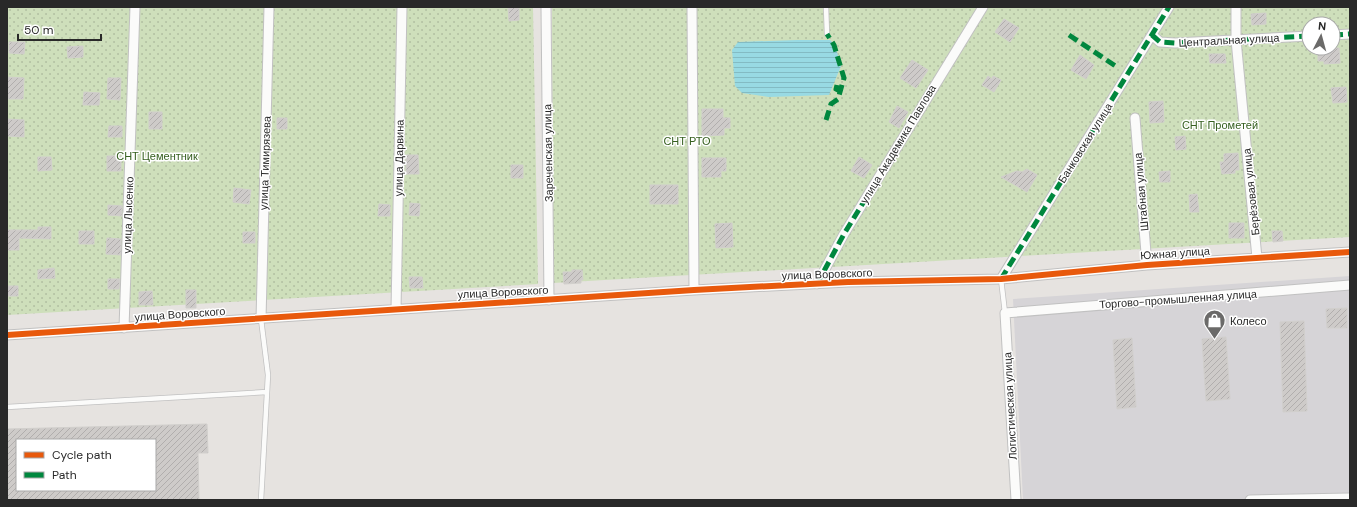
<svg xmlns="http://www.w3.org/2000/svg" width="1357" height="507" font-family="'DM Sans',sans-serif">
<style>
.industrial{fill:#d6d4d7}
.park{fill:url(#park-dots);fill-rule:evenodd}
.water{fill:url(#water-rules)}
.building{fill:url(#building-hatch);stroke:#d1cfcc;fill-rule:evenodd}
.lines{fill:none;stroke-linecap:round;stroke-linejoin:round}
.lane-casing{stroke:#c1c1c1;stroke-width:6}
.street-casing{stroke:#c1c1c1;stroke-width:11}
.lane{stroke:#fbfbfa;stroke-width:4.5}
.street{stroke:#fbfbfa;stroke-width:9}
.quiet{stroke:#00873e;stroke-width:5;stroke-dasharray:10 5;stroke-linecap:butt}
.cycleway-casing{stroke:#fff;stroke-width:8}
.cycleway{stroke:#e8590c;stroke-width:6}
.labels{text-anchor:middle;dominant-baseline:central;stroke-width:3;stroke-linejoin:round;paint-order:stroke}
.street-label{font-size:11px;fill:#292929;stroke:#fff}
.park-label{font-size:11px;fill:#366020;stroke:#fff}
.poi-label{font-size:11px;fill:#292929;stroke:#fff;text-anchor:start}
</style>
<defs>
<pattern id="park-dots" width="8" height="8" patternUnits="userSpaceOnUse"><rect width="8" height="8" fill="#cedfbb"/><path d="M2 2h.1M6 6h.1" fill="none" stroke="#b1bfa1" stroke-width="1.8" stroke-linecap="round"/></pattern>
<pattern id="water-rules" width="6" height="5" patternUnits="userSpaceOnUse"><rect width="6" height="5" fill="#98dae3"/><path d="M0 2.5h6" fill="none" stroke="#83bbc3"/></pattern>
<pattern id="building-hatch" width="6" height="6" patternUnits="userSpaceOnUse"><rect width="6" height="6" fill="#cecbc9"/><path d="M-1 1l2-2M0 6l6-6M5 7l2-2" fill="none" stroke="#b1aead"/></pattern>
</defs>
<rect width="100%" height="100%" fill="#e6e3e0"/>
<path class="industrial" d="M1350,276V500H1023L1013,299Z"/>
<path class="park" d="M7,7H533L538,284L7,315Z
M552,7H1350V237L553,283ZM1309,24H1333V48H1309Z"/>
<path class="water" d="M797,40H830L835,45L841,66L829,95L769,97L742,93L735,86L732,50L738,42Z"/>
<path class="building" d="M508,7H519V20L509,21Z
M1266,13V24L1252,25L1251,14Z
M1004,19L1019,28L1010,42L995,32Z
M9,42H25L24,54L9,53Z
M83,46V57L68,58L67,47Z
M1323,48H1339L1340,63L1324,64V61H1318V51H1324Z
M1209,54H1225L1226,63H1210Z
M1080,55L1094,65L1086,79L1071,70Z
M912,60L928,70L916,88L900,78Z
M988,76L992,79L993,76L1001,80L994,92L982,85Z
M7,77L24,78L23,99H7Z
M108,78H121L120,100L107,99Z
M1346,87L1347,102L1333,103L1331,88Z
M84,92L100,93L99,105H83Z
M1163,101L1164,122L1150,123L1149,102Z
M897,106L908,112L899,128L889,122Z
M702,109H723V118H730V128H724V135L702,136Z
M149,112H162V129H149Z
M277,118H287V129H277Z
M7,119L24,120V137L7,136Z
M109,126H122V137H108Z
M1185,136L1186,149L1176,150L1175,137Z
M1238,153L1239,170H1235V173L1222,174L1220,162H1224V154Z
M406,155H418L419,174H406Z
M107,156H121V171H107Z
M38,157H51L52,170L38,171Z
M859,157L872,165L864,178L851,171Z
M702,158H726V171H721V177H702Z
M511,165H523V178H511Z
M1027,169L1037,175L1027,192L1001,177L1017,171L1022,172Z
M1170,171V182H1160L1159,172Z
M650,185H678V204H650Z
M234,188L251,190L249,204L233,202Z
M1197,194L1199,212H1190L1189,195Z
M410,203L420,204L419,216L409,215Z
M379,204L390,205V216H378Z
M108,205L122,206V216L108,215Z
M732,223L733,247L716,248L715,224Z
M1229,223H1244V238H1229Z
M38,227H51V239L19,238V250H7V230H38Z
M79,231H94V244H79Z
M1272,231H1282L1283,241L1273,242Z
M243,232H255V243H243Z
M107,238L121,239V255L106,254Z
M54,268L55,278L38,279V270Z
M572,270H582L583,280H581V283L564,284L563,272H572Z
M409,277H422L423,288H410Z
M108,279H120L119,289H108Z
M7,286H18V296H7Z
M186,290H196V308H186Z
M152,291L153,305H139V292Z
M1347,308V328H1327L1326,309Z
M1304,321L1307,411L1283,412L1280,322Z
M1226,337L1230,399L1206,401L1202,339Z
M1132,338L1136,407L1117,409L1113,340Z
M207,424L208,453H198L199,500H7V429ZM17,440H155V490H17Z"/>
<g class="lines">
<defs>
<path id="lane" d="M826,7L827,34
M1001,279L1005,313
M261,319L268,375L261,500
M7,407L267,392"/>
<path id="street" d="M546,7L549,300
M692,7L694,290
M1236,7V40L1257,258
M1152,35L1160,42L1175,43L1309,36
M1333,35L1350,34
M1135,118L1147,265
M1001,279L1169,7
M817,284L844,234L983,7
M396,309L402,7
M261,319L269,7
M124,328L135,7
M7,335L694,290L848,282L1001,279L1147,265L1350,252
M1016,500L1005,313L1350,285
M1250,500L1350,498"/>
</defs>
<use href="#lane" class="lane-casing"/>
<use href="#street" class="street-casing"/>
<use href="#lane" class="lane"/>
<use href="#street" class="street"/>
<path class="quiet" d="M1069,35L1117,67
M1152,35L1160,42L1175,43L1309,36
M1333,35L1350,34
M837,85L836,89L840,91
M826,120L831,104L838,99L844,78L834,45L827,34
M1001,279L1169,7
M817,284L844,234L871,190"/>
<defs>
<path id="cycleway" d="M7,335L694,290L848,282L1001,279L1147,265L1350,252"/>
</defs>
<use href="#cycleway" class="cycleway-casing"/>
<use href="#cycleway" class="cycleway"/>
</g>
<defs>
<symbol id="shop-pin" viewBox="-11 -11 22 30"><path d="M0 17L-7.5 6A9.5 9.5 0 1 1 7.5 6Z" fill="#6b6a69" stroke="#fff"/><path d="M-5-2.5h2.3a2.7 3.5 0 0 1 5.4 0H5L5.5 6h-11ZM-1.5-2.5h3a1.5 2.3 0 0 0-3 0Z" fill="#fff"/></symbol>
</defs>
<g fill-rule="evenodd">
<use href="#shop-pin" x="1202" y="308" width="25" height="34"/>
</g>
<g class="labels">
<g class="street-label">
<text transform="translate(1229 40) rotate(-3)">Центральная улица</text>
<text transform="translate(1085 143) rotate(-58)">Банковская улица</text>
<text transform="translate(898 144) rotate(-59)">улица Академика Павлова</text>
<text transform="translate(548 153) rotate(-91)">Зареченская улица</text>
<text transform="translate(399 158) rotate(-89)">улица Дарвина</text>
<text transform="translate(265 163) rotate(-88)">улица Тимирязева</text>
<text transform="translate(1141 192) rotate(-95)">Штабная улица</text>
<text transform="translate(1251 192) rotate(-96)">Берёзовая улица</text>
<text transform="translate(128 215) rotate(-88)">улица Лысенко</text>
<text transform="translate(1175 253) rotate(-4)">Южная улица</text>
<text transform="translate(827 274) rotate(-2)">улица Воровского</text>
<text transform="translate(503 292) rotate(-3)">улица Воровского</text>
<text transform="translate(1178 299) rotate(-4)">Торгово-промышленная улица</text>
<text transform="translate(180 314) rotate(-4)">улица Воровского</text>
<text transform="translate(1010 406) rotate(-93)">Логистическая улица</text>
</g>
<g class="park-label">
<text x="1220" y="125">СНТ Прометей</text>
<text x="687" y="141">СНТ РТО</text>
<text x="157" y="156">СНТ Цементник</text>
</g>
<g class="poi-label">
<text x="1230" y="321">Колесо</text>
</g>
</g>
<rect width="1357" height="507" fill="none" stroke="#292929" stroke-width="16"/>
<rect x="16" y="439" width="140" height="52" fill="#ffffff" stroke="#a9a9a9"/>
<rect x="24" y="452" width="20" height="6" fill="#e8590c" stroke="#a9a9a9"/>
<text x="52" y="459" font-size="12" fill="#292929">Cycle path</text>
<rect x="24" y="472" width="20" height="6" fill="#00873e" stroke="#a9a9a9"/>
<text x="52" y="479" font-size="12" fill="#292929">Path</text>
<g transform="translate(1321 36) rotate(6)"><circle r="19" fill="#ffffff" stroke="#a9a9a9"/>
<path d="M0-3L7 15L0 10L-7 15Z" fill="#6b6a69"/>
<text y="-6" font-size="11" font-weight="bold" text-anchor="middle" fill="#292929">N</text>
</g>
<path d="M18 34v6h83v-6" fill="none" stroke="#292929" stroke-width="2"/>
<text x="24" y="34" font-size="12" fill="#292929" stroke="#ffffff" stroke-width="3" paint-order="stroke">50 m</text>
</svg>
